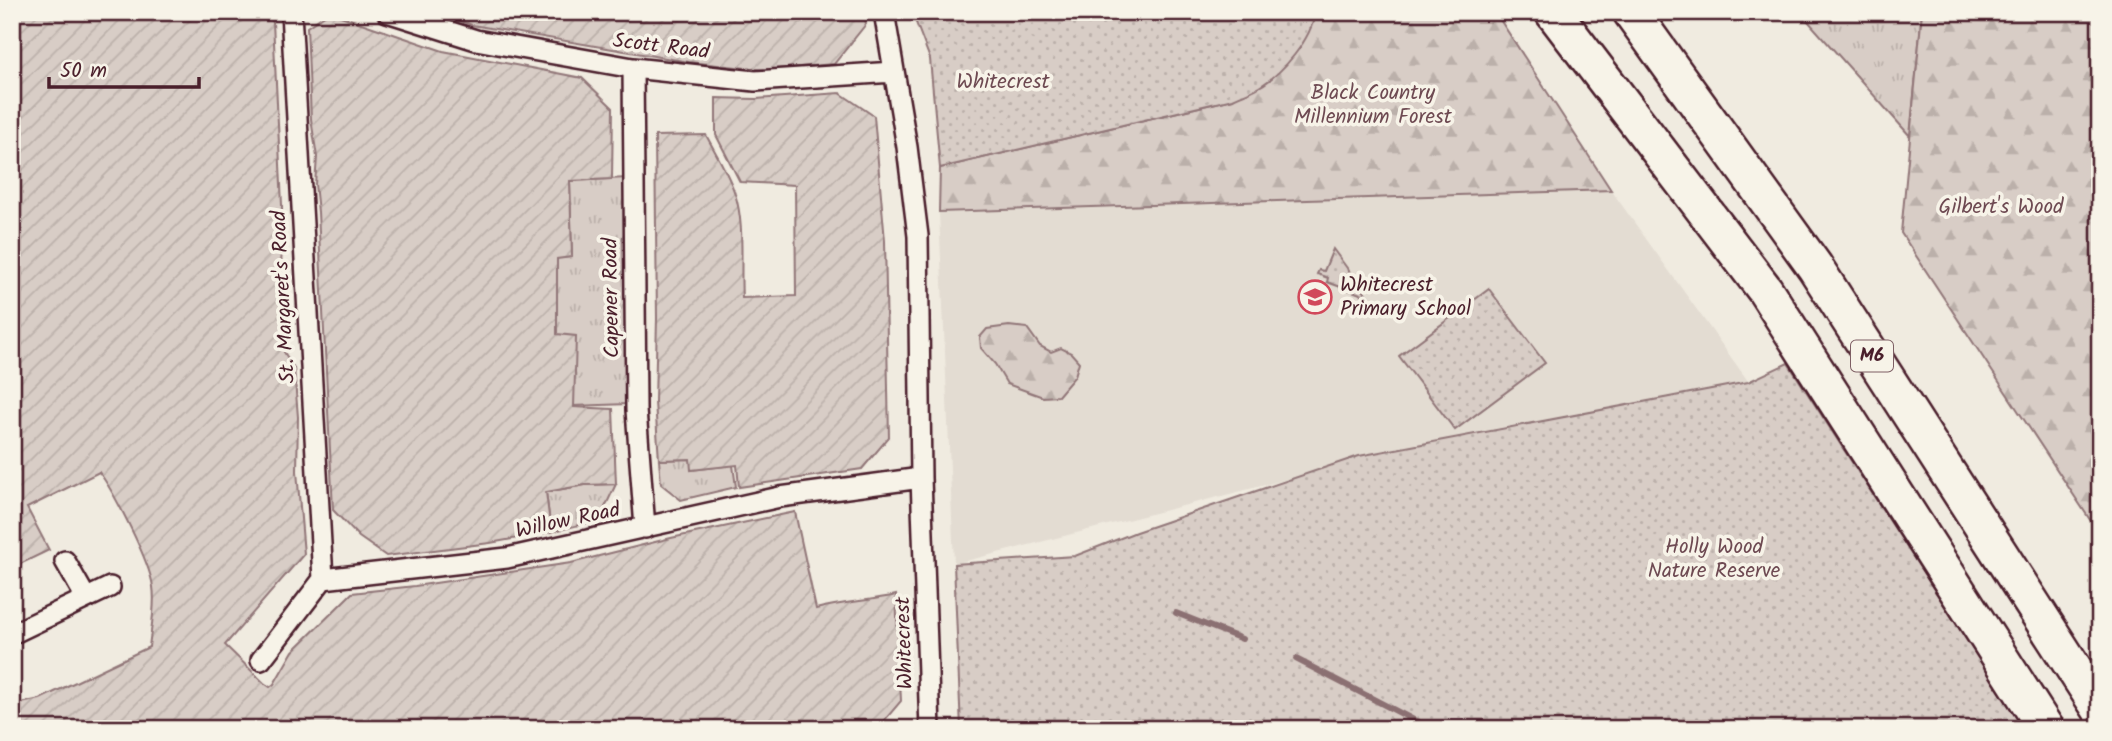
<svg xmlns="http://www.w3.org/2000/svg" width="2112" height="741" font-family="Kalam,sans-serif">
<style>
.built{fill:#e3dcd2}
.grass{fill:url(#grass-tufts);stroke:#917678;stroke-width:2}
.forest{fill:url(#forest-firs);stroke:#917678;stroke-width:2}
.park{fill:url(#park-dots);stroke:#917678;stroke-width:2}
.garden{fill:url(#garden-furrows);stroke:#917678;stroke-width:2}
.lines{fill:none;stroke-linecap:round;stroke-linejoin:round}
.stream{stroke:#8b6f72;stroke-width:6}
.street-casing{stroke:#4a1f2b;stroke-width:24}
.highway-casing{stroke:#4a1f2b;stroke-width:40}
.street{stroke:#f7f3e8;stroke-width:19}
.highway{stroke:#f7f3e8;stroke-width:35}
.labels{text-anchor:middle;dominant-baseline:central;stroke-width:7;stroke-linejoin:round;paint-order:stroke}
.shield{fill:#f7f3e8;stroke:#7e5f64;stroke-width:2}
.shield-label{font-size:19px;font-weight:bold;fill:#4a1f2b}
.street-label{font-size:21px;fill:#4a1f2b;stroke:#f7f3e8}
.park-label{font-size:21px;fill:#6e4a52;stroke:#f7f3e8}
.poi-label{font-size:21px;fill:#4a1f2b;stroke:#f7f3e8;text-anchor:start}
</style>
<defs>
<pattern id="grass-tufts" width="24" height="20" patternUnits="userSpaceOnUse" patternTransform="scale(1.75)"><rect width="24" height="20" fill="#d8cdc6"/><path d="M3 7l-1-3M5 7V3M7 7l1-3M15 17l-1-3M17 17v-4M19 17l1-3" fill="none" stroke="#bbb0aa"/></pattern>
<pattern id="forest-firs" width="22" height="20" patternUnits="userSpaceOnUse" patternTransform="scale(1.75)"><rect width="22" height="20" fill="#d8cdc6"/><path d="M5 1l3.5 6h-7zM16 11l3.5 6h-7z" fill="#bbb0aa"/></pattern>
<pattern id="park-dots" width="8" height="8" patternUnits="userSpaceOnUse" patternTransform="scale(1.75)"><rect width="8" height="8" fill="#d8cdc6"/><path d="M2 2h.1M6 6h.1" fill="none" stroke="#bbb0aa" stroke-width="1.8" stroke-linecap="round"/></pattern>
<pattern id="garden-furrows" width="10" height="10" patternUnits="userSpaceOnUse" patternTransform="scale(1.75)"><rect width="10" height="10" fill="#d8cdc6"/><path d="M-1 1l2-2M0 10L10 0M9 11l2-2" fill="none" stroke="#bbb0aa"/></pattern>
</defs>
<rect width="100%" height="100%" fill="#f0ebe0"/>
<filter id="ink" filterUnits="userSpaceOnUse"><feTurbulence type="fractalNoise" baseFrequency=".0143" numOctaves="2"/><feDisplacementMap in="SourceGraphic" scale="14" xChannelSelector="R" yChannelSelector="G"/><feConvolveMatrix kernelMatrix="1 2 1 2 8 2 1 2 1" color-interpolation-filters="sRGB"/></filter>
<g filter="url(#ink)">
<path class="built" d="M1611,190L1748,381L1458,436L954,564L939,212Z"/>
<path class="grass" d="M1800,12H1922L1910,136Z
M627,178L628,404L573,406L557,334V258L572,257L570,181Z
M691,459V470L733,465L736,487L681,500L661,484L659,460Z
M616,484L599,520L551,532L546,492L585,485Z"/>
<path class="forest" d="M1315,12H1495L1611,190L939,212L940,168L1233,99L1314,22Z
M1922,12H2100V535L1901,233Z
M1009,326L1027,328L1040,346L1051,352L1061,348L1071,353L1079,362L1075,376L1058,396L1043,397L1007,384L995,364L981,348L980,337L987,329Z"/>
<path class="park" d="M912,12H1315C1312,39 1282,74 1259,87C1251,92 1241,95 1233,99L940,168L930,59Z
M1333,249L1366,294V296L1327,282L1328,278L1317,274L1319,270L1324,271Z
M1489,289L1545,363L1455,430L1399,356Z
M1788,363L2024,729H961L954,564L1075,556L1136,532L1359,456L1748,382Z"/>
<path class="garden" d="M12,12H264L273,22L282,205L281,295L284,352L294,368L298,417L297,471L304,554L225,645L264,683L270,687L274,684L293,651L352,593L415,586L571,563L671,538L795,512L816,609C842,602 869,601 896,595L901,701L878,728L12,729V705L40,699L149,647C151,629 156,605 153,587C150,562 114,492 99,472L27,508L49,550L12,568Z
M329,12L443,51L582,78L613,108L612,179L570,181L572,257L557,259V334L576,336L574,407L613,409L616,484L585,485L546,492L551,532L490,543L386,556L359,537L333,510L318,212L315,184L317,157L311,119L307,27Z
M433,12H864L866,24L834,64L765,70L689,62L472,25Z
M840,93L874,116L885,241L889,437L862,469L739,487L737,465L691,470L690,459L659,460L655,402L657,318L655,136L706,135C716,154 729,174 735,194C745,224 740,266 742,298L796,296L795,185L740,182L716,135V98L756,99Z"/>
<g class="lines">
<path class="stream" d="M1176,613L1242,639
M1296,659L1431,729"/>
<defs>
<path id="street" d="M291,12L323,579
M387,12L476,40L633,68L755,81L894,72
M884,12L907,147L918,236L921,478L930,729
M633,68L636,410L645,528
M65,561L86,598
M12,634L110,587
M261,660L323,579L507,558L780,497L921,478"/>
<path id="highway" d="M1553,12L1765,290L2046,729
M1631,12L1815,267L2100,709"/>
</defs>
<use href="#street" class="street-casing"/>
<use href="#highway" class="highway-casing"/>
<use href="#street" class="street"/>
<use href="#highway" class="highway"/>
</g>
</g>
<defs>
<symbol id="school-ring" viewBox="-11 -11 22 22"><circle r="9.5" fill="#f7f3e8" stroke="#d1495b" stroke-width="1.5"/><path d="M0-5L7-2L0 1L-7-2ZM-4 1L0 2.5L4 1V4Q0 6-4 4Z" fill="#d1495b"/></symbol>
</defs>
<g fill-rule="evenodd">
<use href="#school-ring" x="1296" y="278" width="38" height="38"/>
</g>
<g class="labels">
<rect class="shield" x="1851" y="340.5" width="42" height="31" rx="5"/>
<g class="shield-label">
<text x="1872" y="356">M6</text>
</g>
<g class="street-label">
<text transform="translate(661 47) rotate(7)">Scott Road</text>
<text transform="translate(284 297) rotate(-93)">St. Margaret's Road</text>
<text transform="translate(612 298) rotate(-91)">Capener Road</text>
<text transform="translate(568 521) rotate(-12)">Willow Road</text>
<text transform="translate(905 643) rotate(-92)">Whitecrest</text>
</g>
<g class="park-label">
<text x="1003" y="82">Whitecrest</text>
<text x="1373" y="93">Black Country<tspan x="1373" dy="24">Millennium Forest</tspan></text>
<text x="2001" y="207">Gilbert's Wood</text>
<text x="1714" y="547">Holly Wood<tspan x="1714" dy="24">Nature Reserve</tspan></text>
</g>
<g class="poi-label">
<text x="1340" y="285">Whitecrest<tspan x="1340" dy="24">Primary School</tspan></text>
</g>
</g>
<rect width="2112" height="741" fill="none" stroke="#f7f3e8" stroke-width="42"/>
<rect x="21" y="21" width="2070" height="699" fill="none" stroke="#4a1f2b" stroke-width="2.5" filter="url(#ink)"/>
<path d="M49 77v10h150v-10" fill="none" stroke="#4a1f2b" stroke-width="3.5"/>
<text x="60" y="77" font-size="21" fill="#4a1f2b" stroke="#f7f3e8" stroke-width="5" paint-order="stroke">50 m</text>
</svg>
